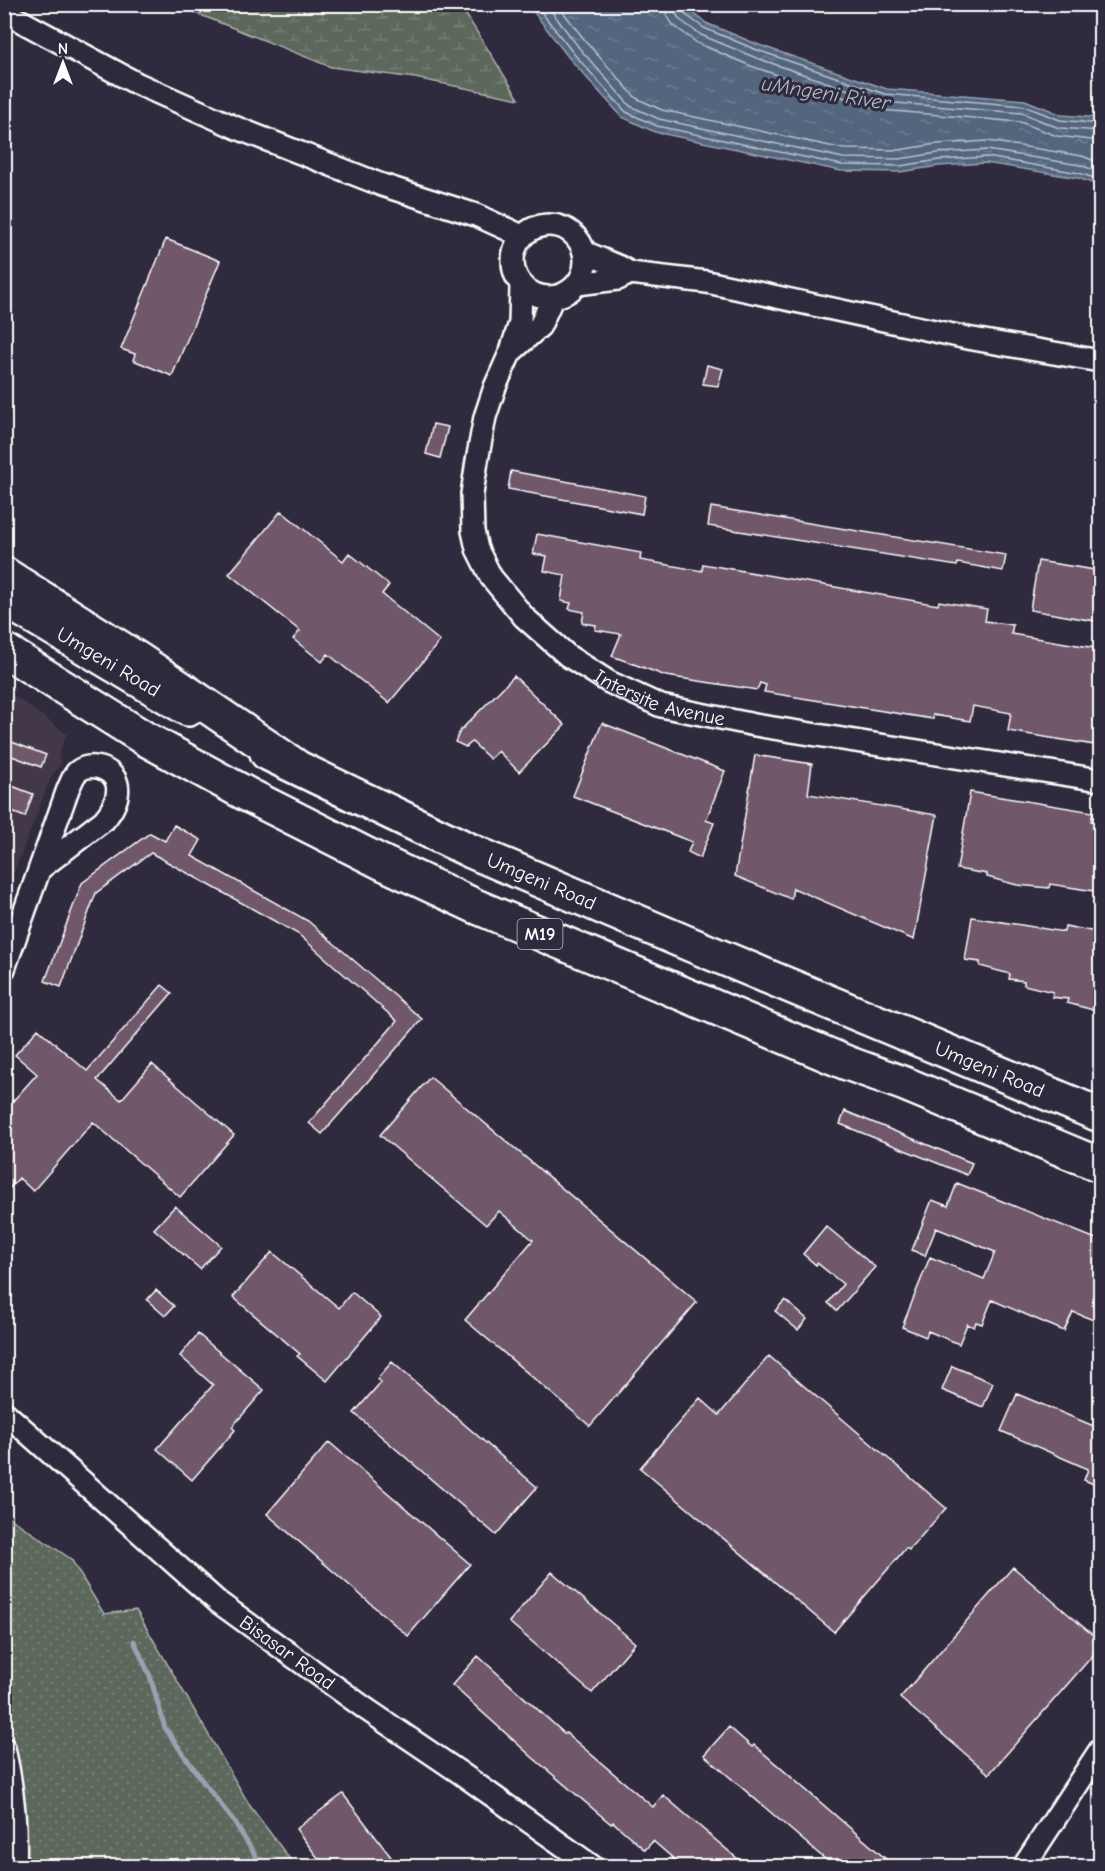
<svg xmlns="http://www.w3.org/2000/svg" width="1105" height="1871" font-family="'Comic Neue',sans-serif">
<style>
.built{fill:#42384a}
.wetland{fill:url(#wetland-marsh);stroke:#aeb3ad;stroke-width:1.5}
.park{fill:url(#park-dots);stroke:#aeb3ad;stroke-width:1.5}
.water{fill:url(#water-ripples);stroke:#98a3b2;stroke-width:1.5}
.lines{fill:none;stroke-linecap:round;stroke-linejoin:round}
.shore{stroke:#bac2cb;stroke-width:1.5}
.stream{stroke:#98a3b2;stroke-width:5}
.building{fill:#6f586a;stroke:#fff;stroke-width:1.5}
.minor-casing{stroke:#fff;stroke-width:26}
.trunk-casing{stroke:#fff;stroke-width:38}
.motorway-casing{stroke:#fff;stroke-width:38}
.minor{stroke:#2f2a3d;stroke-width:21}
.trunk{stroke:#2f2a3d;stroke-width:33}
.motorway{stroke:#2f2a3d;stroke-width:33}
.labels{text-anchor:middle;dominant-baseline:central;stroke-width:6;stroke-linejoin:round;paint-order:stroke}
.shield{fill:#2f2a3d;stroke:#c1bfc5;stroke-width:1.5}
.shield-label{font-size:18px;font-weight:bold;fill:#fff}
.street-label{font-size:20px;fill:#fff;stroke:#2f2a3d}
.water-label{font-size:21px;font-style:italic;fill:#b2bac5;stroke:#2f2a3d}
</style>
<defs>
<pattern id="wetland-marsh" width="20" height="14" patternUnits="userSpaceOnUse" patternTransform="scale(1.5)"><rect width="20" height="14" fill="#5d675b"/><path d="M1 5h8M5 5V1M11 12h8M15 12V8" fill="none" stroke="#757e74"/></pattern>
<pattern id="park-dots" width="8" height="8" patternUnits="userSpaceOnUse" patternTransform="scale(1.5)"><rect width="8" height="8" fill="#5d675b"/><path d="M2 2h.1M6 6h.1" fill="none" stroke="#757e74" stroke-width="1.8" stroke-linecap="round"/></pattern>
<pattern id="water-ripples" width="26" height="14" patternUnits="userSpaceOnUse" patternTransform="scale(1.5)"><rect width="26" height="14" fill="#53667e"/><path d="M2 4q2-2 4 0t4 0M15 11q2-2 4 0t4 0" fill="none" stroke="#6d7d91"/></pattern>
</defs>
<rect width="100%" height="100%" fill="#2f2a3d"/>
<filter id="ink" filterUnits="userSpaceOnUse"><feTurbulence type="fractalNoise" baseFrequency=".0167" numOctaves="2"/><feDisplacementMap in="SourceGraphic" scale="12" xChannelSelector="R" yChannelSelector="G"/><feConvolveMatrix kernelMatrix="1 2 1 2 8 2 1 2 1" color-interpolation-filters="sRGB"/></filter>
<g filter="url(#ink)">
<path class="built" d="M5,691L22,701L67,734L58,756L62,763L52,775L5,896Z"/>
<path class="wetland" d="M182,5H460L519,99L415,78L331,67L198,14Z"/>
<path class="park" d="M4,1514L71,1559L104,1614L136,1610L250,1806L295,1866H27V1844L18,1770L5,1729Z"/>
<path class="water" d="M524,5H685L691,11L706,23L759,45L887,89L1025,100L1062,115L1100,118V186L1078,178L986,163L939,166L900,172L841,171L655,132L622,117L569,58L533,11Z"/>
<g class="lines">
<path class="shore" d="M535,4L574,54L626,112L657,126L842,165L900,166L939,160L987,157L1079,173L1100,180
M546,4L580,49L630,106L659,119L843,158L899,159L938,153L987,150L1080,165L1100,172
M557,4L587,43L636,98L662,110L844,149L899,150L937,144L988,141L1082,156L1100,163
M664,4L667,16L673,25L697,43L751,66L881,110L1020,122L1057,136L1100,141
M673,4L675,12L680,20L701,35L754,57L883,102L1022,113L1059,128L1100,131
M681,4L682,9L686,15L704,28L757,50L885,94L1024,106L1060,120L1100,124"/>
<path class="stream" d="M134,1641L150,1676L165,1728L201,1779L235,1823L262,1866"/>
</g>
<path class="building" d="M166,239L220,261L172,376L133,360L135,354L121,349Z
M707,365L723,369L718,386L703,384Z
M433,424L448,427L440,458L426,454Z
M511,471L645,496L642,514L508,489Z
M711,507L1006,555L1003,571L958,563L957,566L708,526Z
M281,511L343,561L349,553L389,585L382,594L440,641L389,703L328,654L322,662L293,639L300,631L229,574Z
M537,534L641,553L640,560L702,571L703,564L938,605L939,601L987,609L985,621L1013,625L1011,634L1101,649V746L1008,731L1011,713L973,706L970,721L933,715V719L764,692L766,685L760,683L757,690L666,676L612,656L621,634L595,630L596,625L582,623L584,612L569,609L571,603L561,601L565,575L544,571L547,556L533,554Z
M1038,561L1101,571V622L1030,610Z
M514,676L565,725L519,772L498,751L490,759L472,742L466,747L455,742L460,731Z
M602,723L725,771L706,820L714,823L700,858L688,852L692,842L573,796Z
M4,739L46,755L41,767L4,753Z
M755,755L812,764L808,794L937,815L914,940L793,888L791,899L735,876Z
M4,783L33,794L25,817L4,809Z
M970,792L1093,812L1091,821L1101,822V892L1050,884L1049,888L1017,885L987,877V874L957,869Z
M174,825L201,840L192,856L308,921L422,1019L322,1134L309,1123L397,1021L298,934L151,853L96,893L61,987L45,981L82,883L150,833L165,841Z
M972,917L1064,932L1065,926L1101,933V1012L1067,1003L1068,999L1052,997L1053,992L1024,985V981L1009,979L1010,974L980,966V962L965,960Z
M162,985L172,993L97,1080L121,1100L152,1064L234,1135L180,1197L93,1122L33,1191L19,1178L4,1194V1111L37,1074L15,1055L38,1029L87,1071Z
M430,1077L697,1302L590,1426L465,1320L533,1240L499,1211L486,1225L380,1135Z
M845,1111L972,1163L967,1175L840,1124Z
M957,1183L1101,1241V1323L1073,1312L1064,1331L992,1300L982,1324L976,1322L974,1327L967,1324L959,1344L928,1331L926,1337L902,1327L930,1257L984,1279L995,1252L936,1228L925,1256L912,1250L932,1200L948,1206Z
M175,1206L221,1246L200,1269L154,1229Z
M826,1226L875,1267L837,1311L828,1303L843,1284L817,1263L816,1265L803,1254Z
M272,1252L339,1308L352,1292L381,1317L327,1381L297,1356L300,1354L233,1297Z
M156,1290L174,1306L165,1316L147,1300Z
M785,1300L807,1319L798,1330L775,1311Z
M198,1334L264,1390L232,1427L235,1430L192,1480L157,1449L213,1385L180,1356Z
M769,1356L946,1508L909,1550L906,1548L834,1632L640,1468L700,1398L719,1415Z
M392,1362L537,1487L496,1535L354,1413L381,1382L377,1379Z
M952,1366L993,1383L983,1407L942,1390Z
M1017,1394L1101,1429V1487L1084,1480L1088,1469L1001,1431Z
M329,1442L470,1564L408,1636L267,1514Z
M1013,1567L1101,1642V1646L989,1774L900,1698Z
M552,1572L635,1643L592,1693L509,1622Z
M478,1656L565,1734L566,1733L653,1807L663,1795L746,1866H682L653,1841L645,1850L613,1822L611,1824L532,1757L452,1685Z
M729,1727L752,1747L754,1745L894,1866H833L704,1755Z
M343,1794L391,1857L378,1866H324L296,1829Z"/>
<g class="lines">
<defs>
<g id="minor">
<path d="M4,12L136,83L237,128L382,185L476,215L522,236"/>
<circle cx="549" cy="261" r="36"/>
<path d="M584,252L620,267L630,273L707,282L967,338L1100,361"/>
<path d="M577,284L618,279L630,273"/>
<path id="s1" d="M521,285L520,323L511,351L495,387L485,417L477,461L472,494L473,531L477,549L491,577L524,617L568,656L609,682L661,706L755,725L1100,780"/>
<path d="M512,351L540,326L553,297"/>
<path d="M4,969L68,789C71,783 73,776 77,772C90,761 113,768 117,784C120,797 112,811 104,820L41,868"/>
<path id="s2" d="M4,1412L218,1602L366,1709L459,1772L592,1866"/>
<path d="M4,1748C13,1788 17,1826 15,1866"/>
<path d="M1024,1866L1100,1750"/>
</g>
<g id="trunk">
<path id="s3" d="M4,599L188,709"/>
<path d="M4,650L144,738L250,796L381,862L475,906L847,1063L905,1084L1100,1165"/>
<path id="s4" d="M267,753L471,851L680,940L1100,1115"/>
</g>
<path id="motorway" d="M4,574L139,660L294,765"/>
</defs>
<use href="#minor" class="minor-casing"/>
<use href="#trunk" class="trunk-casing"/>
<use href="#motorway" class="motorway-casing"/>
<use href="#minor" class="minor"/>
<use href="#trunk" class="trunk"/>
<use href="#motorway" class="motorway"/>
</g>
</g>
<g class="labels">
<rect class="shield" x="517.5" y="919" width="45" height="30" rx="4.5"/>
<g class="shield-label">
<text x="540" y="934">M19</text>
</g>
<g class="street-label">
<text stroke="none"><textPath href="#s3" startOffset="122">Umgeni Road</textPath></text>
<text stroke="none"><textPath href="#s1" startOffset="516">Intersite Avenue</textPath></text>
<text stroke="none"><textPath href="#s4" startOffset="303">Umgeni Road</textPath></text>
<text stroke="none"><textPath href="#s4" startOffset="789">Umgeni Road</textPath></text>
<text stroke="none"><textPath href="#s2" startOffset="372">Bisasar Road</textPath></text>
</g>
<g class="water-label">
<text transform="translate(826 93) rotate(9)">uMngeni River</text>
</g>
</g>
<rect width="1105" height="1871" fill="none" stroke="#2f2a3d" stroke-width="24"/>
<rect x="12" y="12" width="1081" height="1847" fill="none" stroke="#fff" stroke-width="2" filter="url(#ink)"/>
<g transform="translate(63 63)" stroke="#2f2a3d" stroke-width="4.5" paint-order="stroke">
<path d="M0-4.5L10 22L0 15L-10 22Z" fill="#ffffff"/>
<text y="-9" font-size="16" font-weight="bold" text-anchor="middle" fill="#ffffff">N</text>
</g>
</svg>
